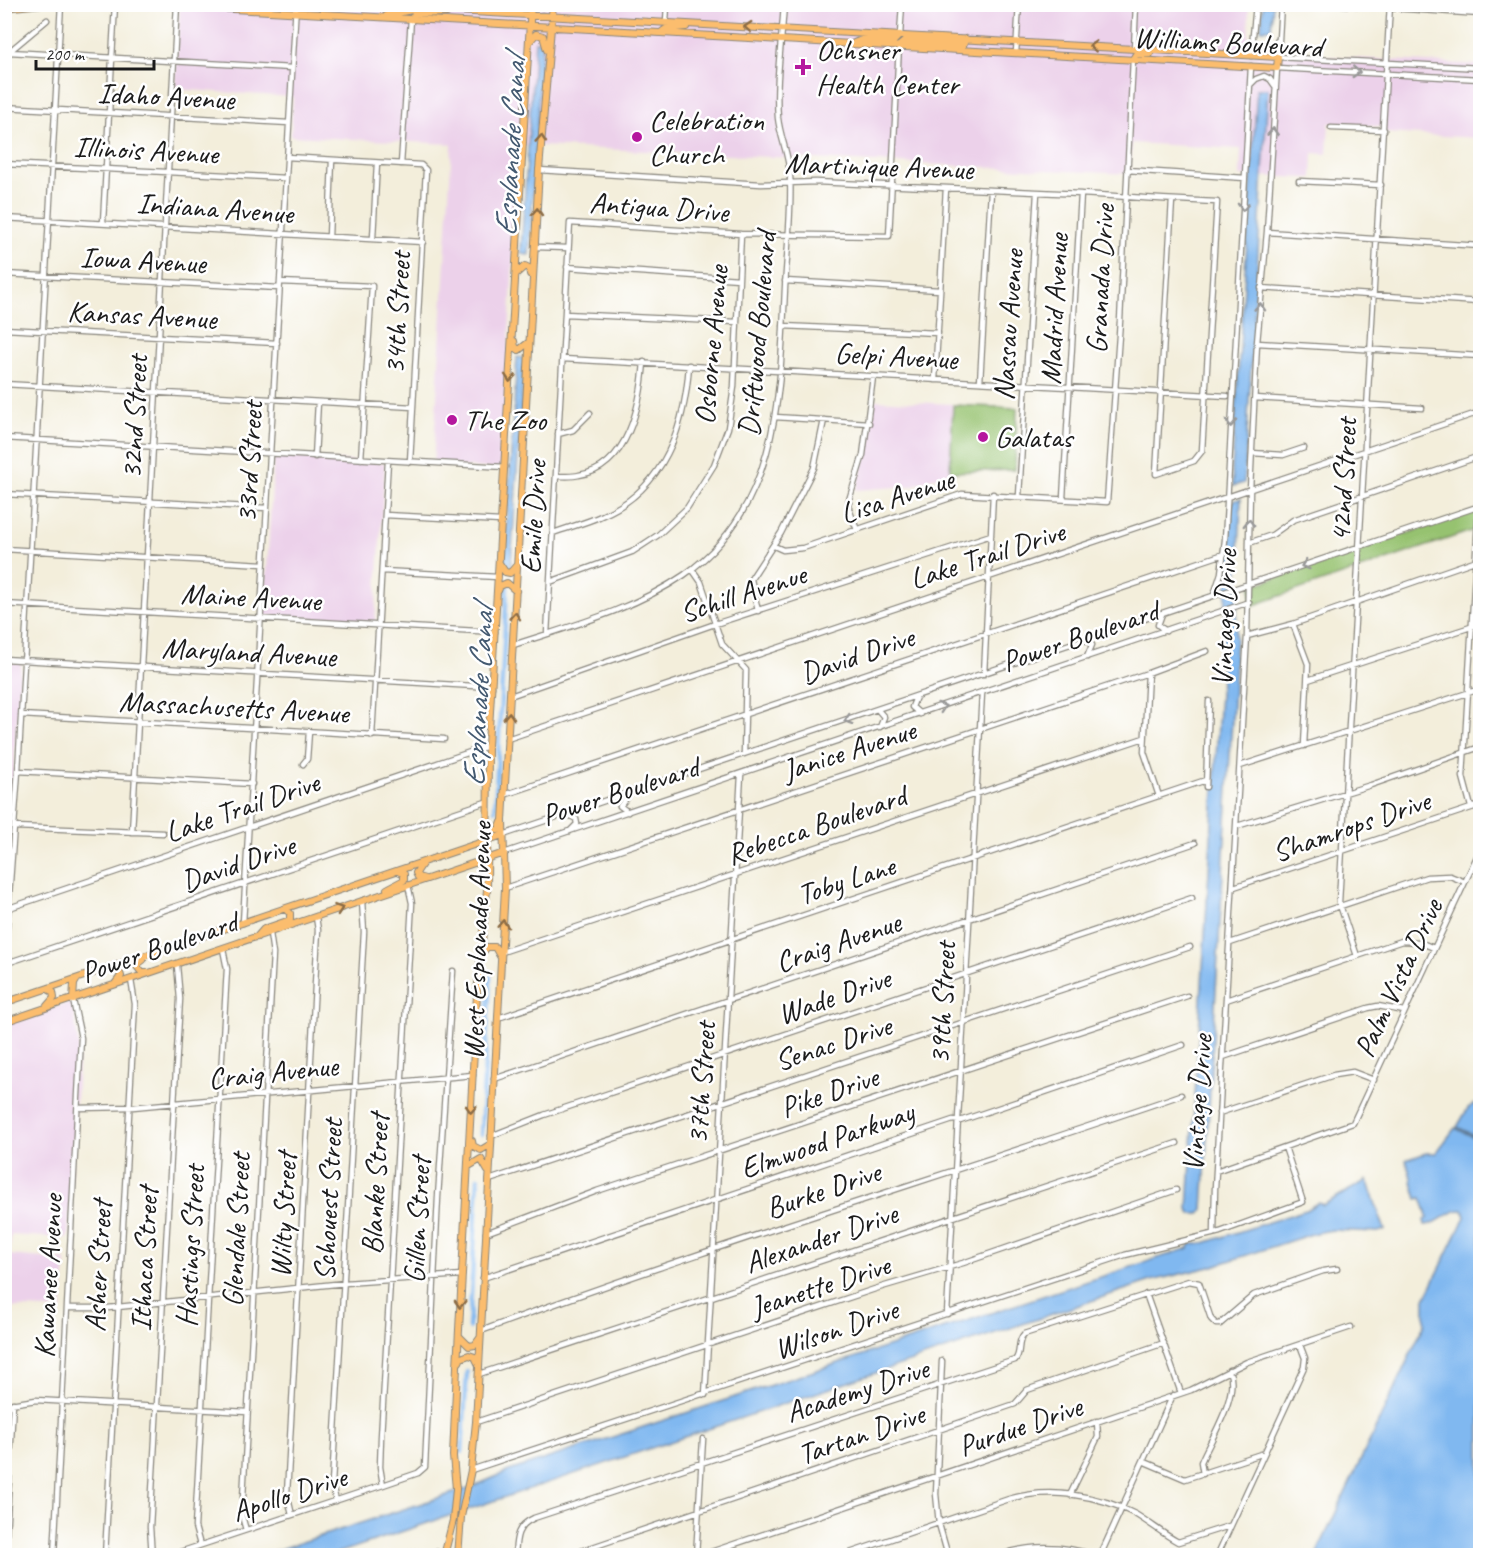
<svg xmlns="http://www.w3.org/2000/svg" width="1485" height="1560" font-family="Caveat,sans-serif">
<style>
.built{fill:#ecd1ea}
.green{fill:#96c26f;stroke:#596f46;stroke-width:1.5}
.water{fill:#80b8f0;stroke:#4e6a86;stroke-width:1.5}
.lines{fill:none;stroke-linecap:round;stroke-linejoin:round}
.canal{stroke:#80b8f0;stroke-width:4.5}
.minor-casing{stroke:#88857c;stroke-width:7}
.major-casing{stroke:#88857c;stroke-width:8}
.minor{stroke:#fff;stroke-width:4.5}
.major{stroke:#fbbd6e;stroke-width:6}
.oneway{stroke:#8c6c45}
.oneway2{stroke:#999}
.poi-dot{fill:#b5179e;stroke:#fff;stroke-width:2}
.labels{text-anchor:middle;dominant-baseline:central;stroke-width:5;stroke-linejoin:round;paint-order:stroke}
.street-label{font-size:30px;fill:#1c1c1c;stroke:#fff}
.poi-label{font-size:30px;fill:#1c1c1c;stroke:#fff;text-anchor:start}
.water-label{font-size:32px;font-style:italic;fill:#445a71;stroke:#fff}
</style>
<rect width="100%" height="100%" fill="#fff"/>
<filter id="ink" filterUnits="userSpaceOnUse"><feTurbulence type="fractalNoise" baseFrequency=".0167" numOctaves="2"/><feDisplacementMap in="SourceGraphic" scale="12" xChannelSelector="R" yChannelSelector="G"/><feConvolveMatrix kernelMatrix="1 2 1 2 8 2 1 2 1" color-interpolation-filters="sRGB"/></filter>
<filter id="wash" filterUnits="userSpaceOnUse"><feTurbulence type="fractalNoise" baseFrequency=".008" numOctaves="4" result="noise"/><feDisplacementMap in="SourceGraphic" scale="24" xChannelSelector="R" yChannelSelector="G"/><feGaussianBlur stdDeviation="1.35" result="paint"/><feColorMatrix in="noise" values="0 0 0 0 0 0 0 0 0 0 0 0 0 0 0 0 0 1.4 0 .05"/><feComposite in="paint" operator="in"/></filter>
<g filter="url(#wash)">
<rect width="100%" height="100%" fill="#f3eedb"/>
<path class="built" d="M898,4L986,10L987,4H1249L1248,52L1480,65V138L1385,133V127L1329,123L1327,154L1313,153L1312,178L1240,176L1241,149L1132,143L1130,174L519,145L502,469L433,465L452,144L291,136L293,97L175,89L180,5Z
M874,400L952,404L950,472L911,486L856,490L871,432Z
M274,456L385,463L375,622L264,616Z
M4,663H21L5,899H4Z
M72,1002L79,1047L68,1238L11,1235L10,1255L66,1260L62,1310L5,1307L4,1023Z"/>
<path class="green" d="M953,405L1017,408L1015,470L950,472Z
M1480,509V528L1251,606V586Z"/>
<path class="water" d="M1263,5H1273L1271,29H1261Z
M535,41L542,42L529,255L522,254L521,251Z
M1257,89H1268L1244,483L1233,486L1232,469Z
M517,357L523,358L524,362L511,567H504Z
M1241,498L1234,687L1203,1209L1200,1214H1191L1188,1209L1231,516L1233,501Z
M1474,1104L1480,1106V1138L1457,1127L1468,1108Z
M1455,1128L1480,1140V1555H1316L1425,1323V1299L1465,1217L1463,1210C1448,1209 1439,1225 1425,1225L1424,1220L1427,1218C1426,1210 1424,1206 1421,1198L1417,1199L1406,1160L1426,1153H1436Z
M1367,1180L1385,1230L1378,1232L1332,1230L1315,1233L1210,1267L1151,1281L332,1555L259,1556L472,1487L509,1471L1189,1248L1190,1244H1201L1306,1210L1319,1202L1323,1205Z"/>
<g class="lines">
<path class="canal" d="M495,810L507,587
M481,1134L490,977
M469,1328L478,1178
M462,1452L467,1372"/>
</g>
</g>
<g filter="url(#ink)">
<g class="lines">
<defs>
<path id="minor" d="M1281,4L1278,57L1480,68
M1333,4L1480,14
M666,23L667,4
M900,35L902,4
M1254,40L1258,48L1266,51L1273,48L1277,41
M1134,49L1136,4
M9,52L292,68
M1016,53L1019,4
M4,56L47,20
M1251,56L1256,4
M1250,85L1256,79L1264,76L1270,79L1275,86
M4,107L289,123
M1331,128L1384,130
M287,157L421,165L426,170L410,462
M4,164L286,178
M401,164L411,19
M539,170L761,184L816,182L1081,194C1127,197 1172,200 1217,202L1202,451L1194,461L1156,474L1172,200
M1127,170L1245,178
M1299,181L1381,185
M4,218L423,242
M103,222L115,4
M1267,232L1480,246
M329,237L332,160
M373,238L377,163
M535,247L568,248
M567,267L739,279
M4,274L279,288
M785,281L940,290
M280,282L372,286L361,459
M1261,288L1480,302
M565,314L737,322
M783,326L938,333
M4,329L277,343
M1257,343L1480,356
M563,359L1227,396
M935,380L946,188
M980,382L991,191
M4,384L413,407
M1255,398L1422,408
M775,417L869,423
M558,434L573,430L590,413
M4,438L505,467
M1252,453L1283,455L1304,448
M315,457L318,402
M556,476C564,476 572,477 579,475C629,468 641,402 644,362
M4,494L267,508
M1019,496L1037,193
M1063,498L1081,194
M385,515L501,521
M857,530L849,509V500L863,455L873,377
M553,533C569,527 586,523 601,516C664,490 685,427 689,365
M1249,543L1272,535L1293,520L1480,456
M774,546L783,550L803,548L962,494L1107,502L1120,321L1133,59
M4,549L263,564
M692,569L701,582L722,644L746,670L744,754
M382,571L498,577
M550,582L632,552L658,535L687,508L714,465L728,428L734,387L741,234
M1214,595L1221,573L1225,540L1251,66
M4,604L495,632
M758,611L751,579L781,533L814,468L824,420
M1162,614L1158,625L1166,631
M1293,624L1308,664L1304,746
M547,634L570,223L741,234L889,236L899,46
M1247,636L1293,624L1480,559
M1086,640L1092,645L1087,657
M513,645C571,626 633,610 684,575C780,508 780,392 785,288C787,250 792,212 790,175C789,155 780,137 778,118C775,81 782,41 784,4
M4,659L492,687
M1148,673L1144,752L1159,796
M984,674L993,494
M1308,680L1480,624
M510,696L712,625L991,535
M916,697L912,707L920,714
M878,710L884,717L880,727
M21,715L444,739
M372,736L388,461
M507,739L1480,412
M303,764L307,759L309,732
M1240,766L1480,689
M18,771L252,784
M1206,787L1209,701
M504,795L1224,554
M628,796L620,806L628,812
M1471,807L1463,777L1480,483
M567,814L576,819L577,824L570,831
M1237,826L1371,785L1480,747
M15,827L163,833
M132,832L177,4
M503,835L1480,506
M504,853L1249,602
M1234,887L1480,805
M505,888L1148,673L1207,651
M9,908L488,746
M243,923L296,4
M1230,943L1427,877L1450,876L1465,882
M502,952L1144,738
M1357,956L1339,902L1390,4
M4,964L486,802
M4,966L18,771L61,4
M1226,1000L1402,941L1419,942L1434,948
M498,1018L1206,780
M1223,1057L1368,1008L1378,1006L1404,1011
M494,1079L1195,843
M78,1108L133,1107L473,1075
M1219,1113L1334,1075L1353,1072L1374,1080
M491,1136L544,1115L1192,898
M1216,1171L1353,1123L1480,850
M489,1180L1190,947
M486,1233L597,1191L1187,996
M1214,1233L1215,1188L1247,636L1250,490L1257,343L1267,232L1277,68L1480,79
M483,1278L953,1120L960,1121L1183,1045
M1146,1294L1181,1393
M67,1308H108L345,1283L462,1275
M947,1314L982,693
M481,1331C712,1245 948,1175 1181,1095
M942,1361L936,1494L939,1524L948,1556
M479,1374L1177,1143
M705,1395L741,775
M4,1405L36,1400L247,1412
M476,1422L875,1289L963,1263L1176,1190
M1145,1462L1185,1479L1261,1454
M471,1470L1125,1255L1220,1232L1303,1202L1285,1147
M1203,1474L1201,1462C1211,1438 1240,1395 1229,1370
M383,1485L380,1467L381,1437L412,903L408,885
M1070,1495L1098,1437L1097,1421
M336,1501L332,1484L364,932L362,901
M292,1515L287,1494L318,930L316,917
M246,1530L242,1516L273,954L270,933
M200,1545L195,1527L227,969L223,949
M5,1556L13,1403
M54,1556L81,1038L73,1000
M105,1556L135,1004L131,980
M152,1556L150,1527L180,999L177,965
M168,1556L383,1485L418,1473L425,1467L438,1197L453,971
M421,1556L437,1552L442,1556
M515,1556C516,1538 516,1526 534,1518L1015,1360C1022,1353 1016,1342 1024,1334L1189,1281L1199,1283L1211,1319L1216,1324H1220L1254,1295L1323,1271L1337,1269
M566,1556L1015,1404L1027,1390L1164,1343
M696,1556L703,1439
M699,1556L1191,1390L1247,1362L1351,1327
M841,1556L1009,1499C1049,1487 1099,1495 1135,1514C1150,1523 1163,1534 1178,1542L1229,1526
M998,1556C1030,1544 1064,1545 1097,1556
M1100,1556L1173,1395
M1217,1556L1304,1367L1305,1358L1300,1345"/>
<path id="major" d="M146,4L1277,68L1278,57L330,4
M536,4L542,7L548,4
M4,8L42,4
M387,15L412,10
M411,19L415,14L447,13
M662,32L666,29L686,27
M530,41L536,34L543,36L547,50
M854,43L864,39L894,41L900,35
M899,46L905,41L963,45L966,39
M1133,59L1136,54H1150
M517,273L525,266L529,268L530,274
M514,341L515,347L519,350L528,343
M499,563L505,572L510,573L516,566
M498,591L500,586L507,583L516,591
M488,824L492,830H499L502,822
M422,864L416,873L418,877L425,879
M387,889L404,880V874L398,871
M257,937L264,929L290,920V913L285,909
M483,952L487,947H495L500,956
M143,960L136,965L142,973H146
M115,984L121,976L117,966
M73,1000L74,984L77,979
M4,1003L503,835
M47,1006L54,998L53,992L48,989
M4,1022L504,853
M472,1141L473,1146L481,1150L491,1144
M469,1166L481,1159L488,1171
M460,1337L469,1346L475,1345L480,1338
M459,1362L461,1358L469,1355L475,1357L479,1365
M444,1556L453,1520L456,1489L453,1456L457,1367L477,994L487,890L488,746L531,4
M458,1556L461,1517L471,1470L476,1422L505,888L503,821L539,170L553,4"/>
</defs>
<use href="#minor" class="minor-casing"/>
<use href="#major" class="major-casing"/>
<use href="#minor" class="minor"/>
<use href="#major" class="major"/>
</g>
<defs><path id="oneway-chevron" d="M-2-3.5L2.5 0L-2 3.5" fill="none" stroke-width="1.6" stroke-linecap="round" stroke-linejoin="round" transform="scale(1.5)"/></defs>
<g class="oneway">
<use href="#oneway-chevron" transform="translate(748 27) rotate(-177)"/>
<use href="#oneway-chevron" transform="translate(1093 46) rotate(-177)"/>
<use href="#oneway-chevron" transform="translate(541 139) rotate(-86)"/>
<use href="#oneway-chevron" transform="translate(537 212) rotate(-87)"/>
<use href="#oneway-chevron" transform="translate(510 378) rotate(94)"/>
<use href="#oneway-chevron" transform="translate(515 616) rotate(-86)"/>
<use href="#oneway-chevron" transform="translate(509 716) rotate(-87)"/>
<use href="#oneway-chevron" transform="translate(339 909) rotate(-19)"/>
<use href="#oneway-chevron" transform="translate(503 924) rotate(-87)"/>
<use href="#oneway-chevron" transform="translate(471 1109) rotate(93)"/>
<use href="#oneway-chevron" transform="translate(460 1304) rotate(93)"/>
</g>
<g class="oneway2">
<use href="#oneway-chevron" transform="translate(1356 72) rotate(3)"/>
<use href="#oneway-chevron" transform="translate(1273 132) rotate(-87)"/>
<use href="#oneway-chevron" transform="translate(1243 207) rotate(93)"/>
<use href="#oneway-chevron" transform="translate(1260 307) rotate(-86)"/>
<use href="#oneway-chevron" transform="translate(1231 423) rotate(93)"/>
<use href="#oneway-chevron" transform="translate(1249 523) rotate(-90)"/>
<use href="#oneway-chevron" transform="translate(1305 565) rotate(162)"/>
<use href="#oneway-chevron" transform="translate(942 707) rotate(-18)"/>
<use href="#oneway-chevron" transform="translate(848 720) rotate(162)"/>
</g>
</g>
<g class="poi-dot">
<path d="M800 58h6v6h6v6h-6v6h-6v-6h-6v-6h6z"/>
<circle cx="637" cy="137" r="6"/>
<circle cx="452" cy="420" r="6"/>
<circle cx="983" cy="437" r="6"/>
</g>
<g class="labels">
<g class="street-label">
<text transform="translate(1228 42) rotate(3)">Williams Boulevard</text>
<text transform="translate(166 96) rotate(3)">Idaho Avenue</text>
<text transform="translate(146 150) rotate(3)">Illinois Avenue</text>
<text transform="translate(879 166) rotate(2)">Martinique Avenue</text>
<text transform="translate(659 207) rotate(4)">Antigua Drive</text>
<text transform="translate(215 208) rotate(4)">Indiana Avenue</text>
<text transform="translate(143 260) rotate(3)">Iowa Avenue</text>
<text transform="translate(1100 279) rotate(-87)">Granada Drive</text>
<text transform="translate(1054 309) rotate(-87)">Madrid Avenue</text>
<text transform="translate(397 313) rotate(-87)">34th Street</text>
<text transform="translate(142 315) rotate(3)">Kansas Avenue</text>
<text transform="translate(1008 325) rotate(-86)">Nassau Avenue</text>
<text transform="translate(757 334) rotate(-85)">Driftwood Boulevard</text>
<text transform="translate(711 345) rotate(-85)">Osborne Avenue</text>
<text transform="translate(896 356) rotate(3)">Gelpi Avenue</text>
<text transform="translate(134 417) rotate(-87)">32nd Street</text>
<text transform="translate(249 462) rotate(-87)">33rd Street</text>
<text transform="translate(1343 480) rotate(-87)">42nd Street</text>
<text transform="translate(897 496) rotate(-18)">Lisa Avenue</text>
<text transform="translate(533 517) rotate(-87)">Emile Drive</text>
<text transform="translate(987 555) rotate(-18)">Lake Trail Drive</text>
<text transform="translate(743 593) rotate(-18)">Schill Avenue</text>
<text transform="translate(251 597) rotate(3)">Maine Avenue</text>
<text transform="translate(1224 618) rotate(-88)">Vintage Drive</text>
<text transform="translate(1080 636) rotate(-19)">Power Boulevard</text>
<text transform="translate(249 652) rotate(3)">Maryland Avenue</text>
<text transform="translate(857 655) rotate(-19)">David Drive</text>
<text transform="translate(234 707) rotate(3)">Massachusetts Avenue</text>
<text transform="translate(849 750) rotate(-18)">Janice Avenue</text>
<text transform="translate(620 791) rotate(-18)">Power Boulevard</text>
<text transform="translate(242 807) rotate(-19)">Lake Trail Drive</text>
<text transform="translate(816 825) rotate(-19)">Rebecca Boulevard</text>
<text transform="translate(1351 826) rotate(-19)">Shamrops Drive</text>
<text transform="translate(238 863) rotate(-19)">David Drive</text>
<text transform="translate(846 880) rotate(-18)">Toby Lane</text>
<text transform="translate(477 941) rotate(-88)">West Esplanade Avenue</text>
<text transform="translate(838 942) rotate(-19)">Craig Avenue</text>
<text transform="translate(159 947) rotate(-19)">Power Boulevard</text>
<text transform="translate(1398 978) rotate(-65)">Palm Vista Drive</text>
<text transform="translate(834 996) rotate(-19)">Wade Drive</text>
<text transform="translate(942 1003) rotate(-87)">39th Street</text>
<text transform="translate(833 1043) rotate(-18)">Senac Drive</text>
<text transform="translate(273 1072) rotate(-6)">Craig Avenue</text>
<text transform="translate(701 1083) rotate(-86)">37th Street</text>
<text transform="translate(829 1092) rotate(-19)">Pike Drive</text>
<text transform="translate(1197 1103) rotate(-86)">Vintage Drive</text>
<text transform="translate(827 1140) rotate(-19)">Elmwood Parkway</text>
<text transform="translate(375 1184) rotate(-87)">Blanke Street</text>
<text transform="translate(823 1190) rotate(-19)">Burke Drive</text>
<text transform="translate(328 1200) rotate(-87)">Schouest Street</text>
<text transform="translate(283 1215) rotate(-87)">Wilty Street</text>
<text transform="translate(417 1220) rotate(-87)">Gillen Street</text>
<text transform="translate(236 1230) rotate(-87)">Glendale Street</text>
<text transform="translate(821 1238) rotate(-19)">Alexander Drive</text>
<text transform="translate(190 1246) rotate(-87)">Hastings Street</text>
<text transform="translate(144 1259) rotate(-87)">Ithaca Street</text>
<text transform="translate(98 1266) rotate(-87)">Asher Street</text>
<text transform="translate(48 1276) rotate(-87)">Kawanee Avenue</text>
<text transform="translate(820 1286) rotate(-18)">Jeanette Drive</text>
<text transform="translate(836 1329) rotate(-19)">Wilson Drive</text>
<text transform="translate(857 1390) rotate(-18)">Academy Drive</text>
<text transform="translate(1020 1426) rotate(-19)">Purdue Drive</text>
<text transform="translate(861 1434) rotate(-19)">Tartan Drive</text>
<text transform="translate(289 1494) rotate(-18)">Apollo Drive</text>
</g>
<g class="poi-label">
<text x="816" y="50">Ochsner<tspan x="816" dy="34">Health Center</tspan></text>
<text x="649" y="120">Celebration<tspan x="649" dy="34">Church</tspan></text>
<text x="464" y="420">The Zoo</text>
<text x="995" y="437">Galatas</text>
</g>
<g class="water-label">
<text transform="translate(510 147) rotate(-87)">Esplanade Canal</text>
<text transform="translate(478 697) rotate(-87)">Esplanade Canal</text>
</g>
</g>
<rect width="1485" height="1560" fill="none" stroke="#fff" stroke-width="24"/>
<path d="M36 60v9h118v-9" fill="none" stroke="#1c1c1c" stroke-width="3"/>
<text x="45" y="60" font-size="18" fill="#1c1c1c" stroke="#ffffff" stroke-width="4.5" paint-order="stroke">200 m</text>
</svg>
